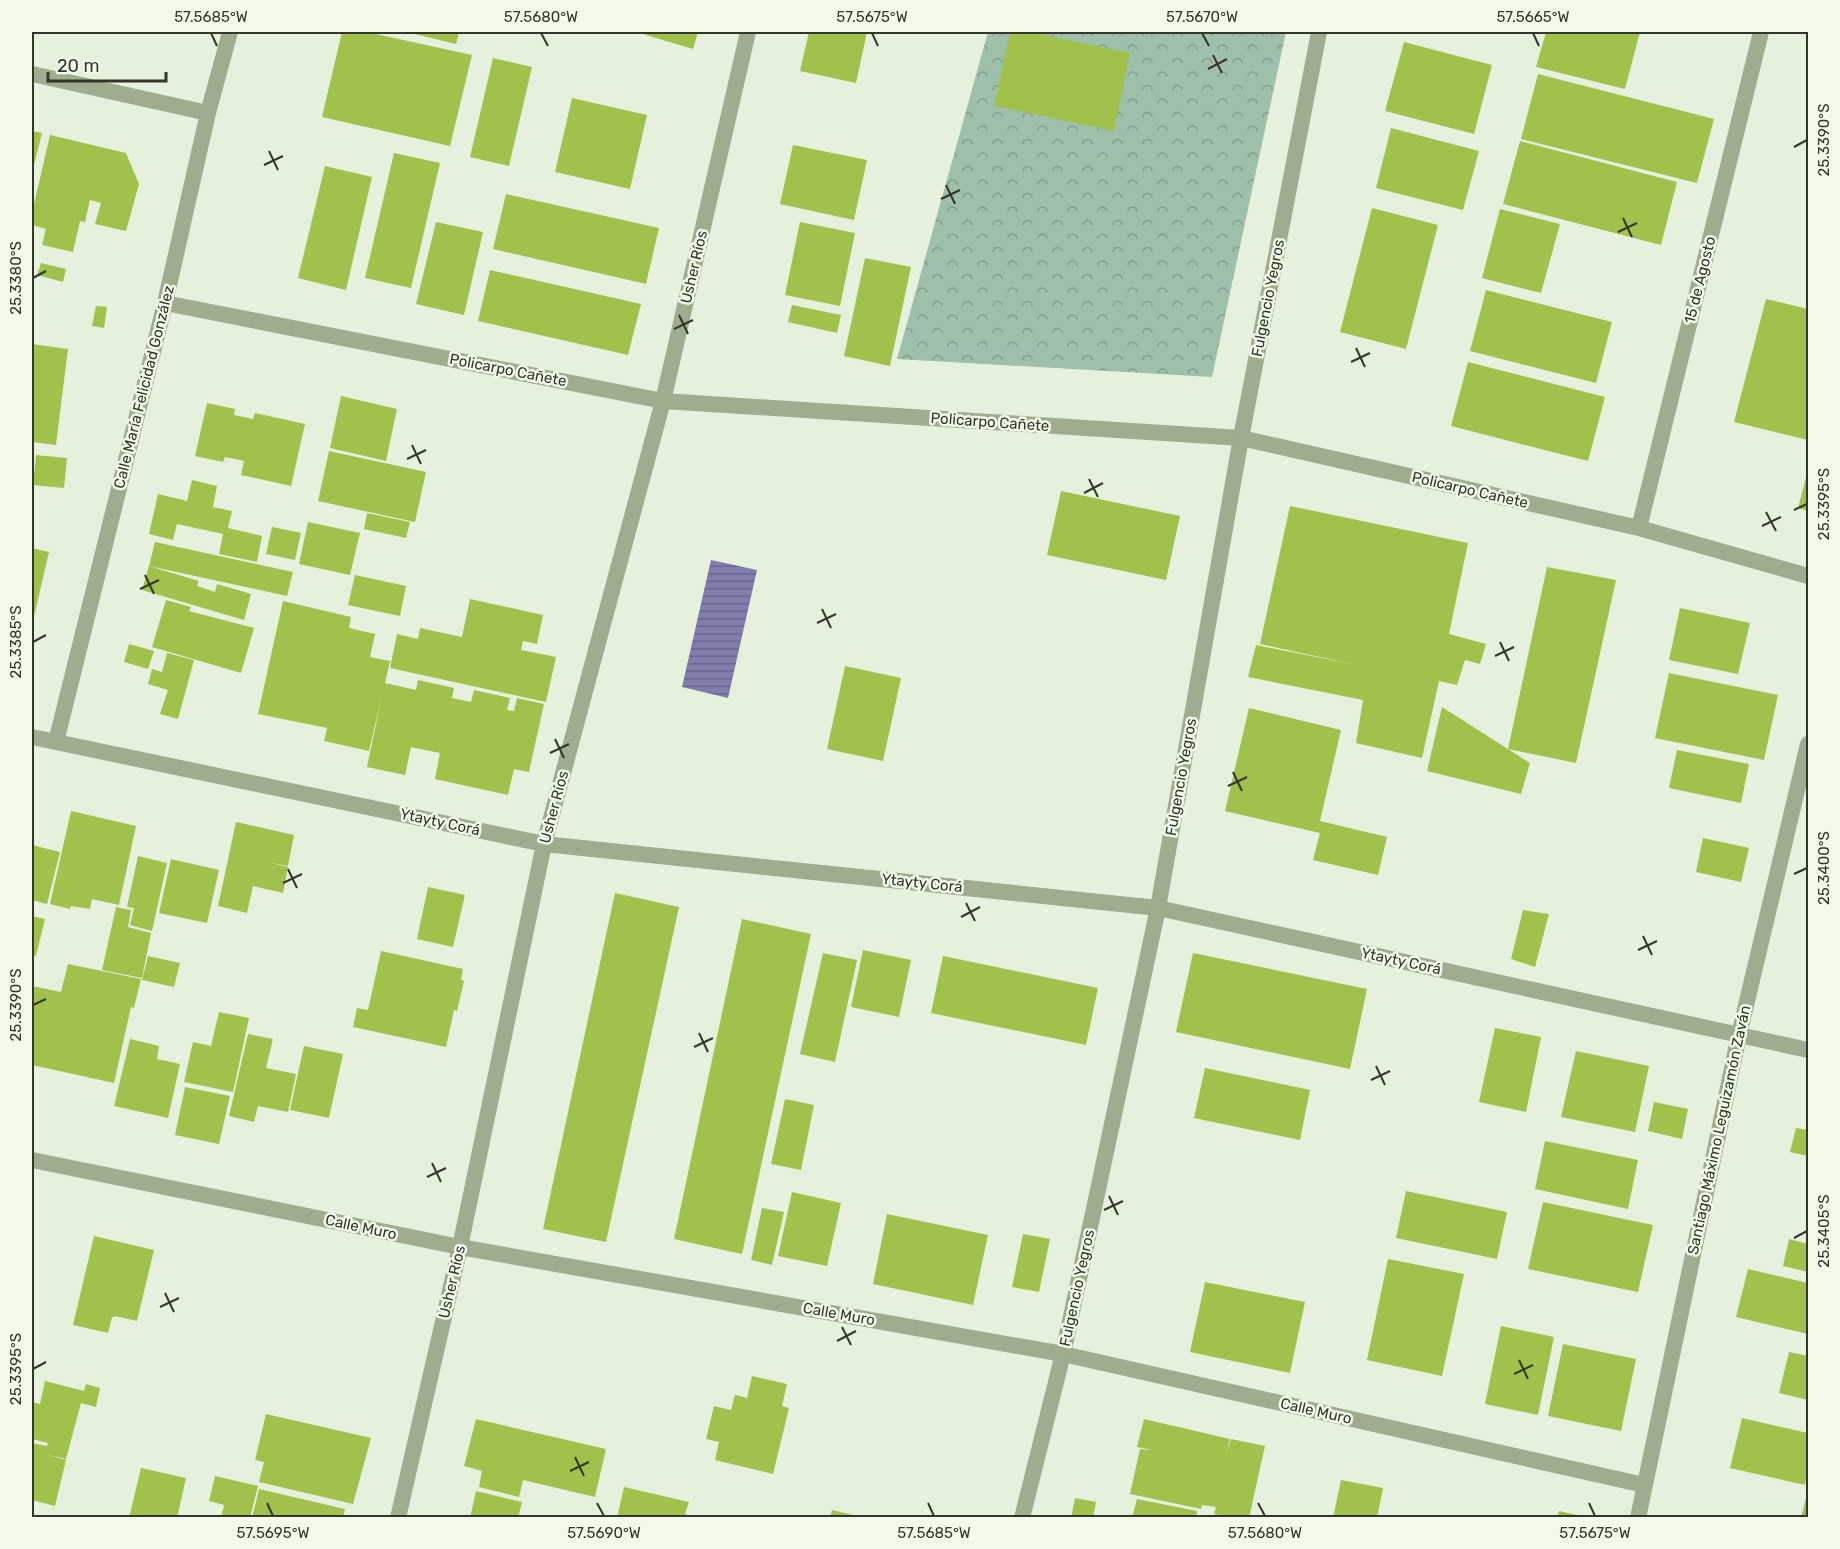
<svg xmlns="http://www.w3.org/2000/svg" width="1840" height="1549" font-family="Rubik,sans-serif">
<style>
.park{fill:url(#park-crowns)}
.water{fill:url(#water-rules)}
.building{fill:#a0c14c}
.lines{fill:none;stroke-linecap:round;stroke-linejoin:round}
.minor{stroke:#9fac90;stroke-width:16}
.tertiary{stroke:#9fac90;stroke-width:16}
.ticks{fill:none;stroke:#323729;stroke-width:2}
.labels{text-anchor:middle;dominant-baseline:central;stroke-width:5;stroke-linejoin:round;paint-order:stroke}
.street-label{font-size:15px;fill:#323729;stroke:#f0f9ea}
.neatline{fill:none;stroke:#323729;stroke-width:2}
.ticks-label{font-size:15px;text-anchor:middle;fill:#323729}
</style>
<defs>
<pattern id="park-crowns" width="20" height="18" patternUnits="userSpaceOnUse" patternTransform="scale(1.5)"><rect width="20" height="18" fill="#9ec0ab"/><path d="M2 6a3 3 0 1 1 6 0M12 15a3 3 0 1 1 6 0" fill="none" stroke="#819d8b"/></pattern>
<pattern id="water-rules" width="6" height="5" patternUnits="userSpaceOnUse" patternTransform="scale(1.5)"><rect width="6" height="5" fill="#817dad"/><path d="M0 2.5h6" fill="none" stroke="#6a678d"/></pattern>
</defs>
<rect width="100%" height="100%" fill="#e6f1dd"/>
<path class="park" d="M988,32H1286L1212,377L897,359Z"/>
<path class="water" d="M711,560L757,570L728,698L682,687Z"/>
<path class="building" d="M342,32H367L472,55L450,146L322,117Z
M406,32H459L456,44Z
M636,32H698L693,49Z
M809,32H867L856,83L800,71Z
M1010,32H1030L1130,53L1114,131L994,106Z
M1546,32H1640L1625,89L1536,67Z
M1404,42L1492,65L1474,134L1385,111Z
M493,58L532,67L509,166L470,157Z
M1538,74L1714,119L1697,183L1521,139Z
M572,98L647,115L630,189L555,172Z
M1391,128L1479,151L1463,210L1376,188Z
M32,131L42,133L32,173Z
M50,135L126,153L139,184L126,231L95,224L101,203L90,200L85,222L80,221L73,252L42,245L46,229L32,225V213Z
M1520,141L1677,182L1661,245L1503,204Z
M793,145L867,160L854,220L780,204Z
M394,153L440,163L411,288L365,278Z
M325,166L372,177L346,290L298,278Z
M506,194L659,228L646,284L493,249Z
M1372,208L1438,225L1406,349L1340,332Z
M1500,209L1560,224L1541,293L1482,278Z
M436,222L483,232L464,315L416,304Z
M800,222L855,233L840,306L785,295Z
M865,258L911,267L890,366L844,356Z
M41,263L66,269L63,282L37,275Z
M490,270L641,304L628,355L478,321Z
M1486,290L1612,322L1596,383L1470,351Z
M1766,299L1808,309V440L1734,422Z
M792,305L841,315L837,333L788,322Z
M96,306L107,307L104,328L92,326Z
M32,344L68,349L56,445L32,442Z
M1468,362L1605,397L1588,461L1451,426Z
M341,396L397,409L386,461L330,448Z
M207,403L235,409L234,415L253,419L255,413L305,424L291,486L241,475L244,461L225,457L223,462L195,456Z
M329,451L426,472L415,522L318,501Z
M36,455L67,458L64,488L33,485Z
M1808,470V511L1798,508Z
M192,480L217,486L213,507L232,511L228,528L262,536L257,562L219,554L223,534L177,524L173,540L149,534L158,494L187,501Z
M1061,491L1180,516L1166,580L1047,555Z
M1290,506L1468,543L1449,634L1486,644L1480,664L1465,660L1457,685L1439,681L1422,758L1356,743L1363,700L1248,677L1256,645L1357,665L1260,644Z
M367,513L410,522L406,538L364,529Z
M308,522L360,533L350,575L299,564Z
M272,527L301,533L295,560L266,554Z
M155,542L293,572L287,596L149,566Z
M32,548L49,552L32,625Z
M149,566L199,581L197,586L215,592L217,584L251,594L244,620L142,590Z
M1547,567L1616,580L1576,763L1508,749Z
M355,575L406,586L400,616L348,605Z
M470,599L543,615L537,644L523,641L521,650L556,657L546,702L390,668L397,634L418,639L420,628L462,637Z
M166,600L191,607L189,611L254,628L241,673L152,647Z
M283,601L351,617L349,628L375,634L370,657L390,661L385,683L416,690L418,680L454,688L452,698L471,702L474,690L510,698L507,710L514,711L517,698L544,704L529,772L514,769L508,795L435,779L440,753L411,747L405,775L367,767L382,696L369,751L324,741L327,728L258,714Z
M1680,608L1750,623L1738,674L1669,660Z
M129,644L154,651L148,669L124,662Z
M167,653L194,660L178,719L160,714L168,690L148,684L152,669L162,672Z
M845,666L901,678L883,761L827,749Z
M1669,673L1778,695L1764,760L1655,738Z
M1442,707L1530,763L1521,794L1427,771Z
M1249,708L1341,730L1320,821L1387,837L1378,875L1313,860L1320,833L1225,811Z
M1677,750L1749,764L1741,803L1669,788Z
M71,811L136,826L119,905L92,899L90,909L71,906L70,909L50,904Z
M236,822L294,835L288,866L267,862L288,867L283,893L253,886L247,913L218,906Z
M1703,838L1749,848L1741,882L1696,872Z
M32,845L60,852L47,904L32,900Z
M138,856L167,863L152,931L130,925L134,908L127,907Z
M171,859L219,870L207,923L159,913Z
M428,887L465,895L453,947L417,939Z
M615,893L679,907L606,1242L543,1229Z
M116,907L131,910L128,927L151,933L142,978L102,970Z
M1523,910L1549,914L1535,967L1511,959Z
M32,916L45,919L36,956L32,955Z
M742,919L811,934L742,1254L674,1239Z
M863,950L911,960L899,1017L851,1007Z
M381,951L463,969L461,980L464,981L457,1011L454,1010L446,1047L353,1027L357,1008L368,1010Z
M823,953L857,960L835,1062L800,1054Z
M1193,953L1367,989L1350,1069L1176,1032Z
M148,956L180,963L174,987L142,980Z
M943,956L1098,988L1086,1045L931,1013Z
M68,964L141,979L134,1008L131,1007L114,1083L32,1065V986L61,992Z
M219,1012L249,1018L233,1092L184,1082L193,1042L211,1046Z
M1495,1028L1541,1037L1526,1112L1479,1102Z
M248,1034L273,1039L266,1068L296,1074L288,1112L258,1106L254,1122L229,1116Z
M130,1039L159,1046L157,1059L180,1064L168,1118L114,1106Z
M304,1046L343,1054L329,1118L290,1110Z
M1576,1051L1649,1066L1635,1132L1561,1117Z
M1205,1068L1310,1090L1300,1140L1194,1118Z
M185,1087L230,1096L219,1144L175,1135Z
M785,1099L814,1105L801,1170L771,1164Z
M1654,1102L1688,1109L1682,1139L1648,1131Z
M1796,1128L1808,1130V1156L1790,1152Z
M1545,1141L1638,1160L1628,1209L1535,1189Z
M1406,1191L1507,1212L1497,1259L1396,1238Z
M792,1192L841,1203L827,1266L778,1256Z
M1543,1202L1653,1225L1638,1292L1528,1269Z
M762,1208L784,1212L772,1265L751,1260Z
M887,1214L988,1235L973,1305L873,1284Z
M1023,1234L1050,1239L1039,1292L1012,1287Z
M94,1236L154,1250L137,1321L115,1316V1317H112L108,1333L73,1325Z
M1789,1239L1808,1244V1272L1783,1266Z
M1388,1259L1464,1274L1442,1376L1367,1360Z
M1748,1269L1808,1283V1334L1736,1317Z
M1205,1282L1305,1302L1290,1373L1190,1352Z
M1501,1326L1554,1337L1538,1415L1485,1404Z
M1563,1344L1636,1359L1621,1431L1548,1416Z
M1789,1352L1808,1356V1400L1779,1393Z
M752,1376L787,1384L782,1406L789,1408L773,1474L715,1460L719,1442L706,1439L714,1406L731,1410L735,1395L747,1398Z
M45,1381L84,1391L86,1384L100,1388L96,1407L81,1403L66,1459L45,1454L66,1460L55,1506L32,1500V1443L47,1446L48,1443L32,1439V1402L40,1404Z
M266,1414L371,1438L353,1504L259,1482L264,1462L255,1460Z
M1742,1418L1808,1433V1469L1805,1485L1730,1468Z
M476,1419L606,1449L595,1497L523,1480L519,1497L479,1487L482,1471L464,1466Z
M1144,1419L1230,1439L1226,1454L1231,1439L1265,1446L1249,1518H1230L1214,1514L1216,1507L1202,1505L1201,1509L1130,1494L1140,1449L1152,1450L1137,1447Z
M141,1468L186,1478L177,1518H129Z
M215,1476L258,1486L250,1518H221L224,1505L209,1501Z
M1341,1480L1383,1488L1377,1518H1333Z
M624,1487L689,1502L685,1514L696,1518H617Z
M259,1489L345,1509L343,1518H252Z
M476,1491L522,1502L518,1518H470Z
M1075,1498L1096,1502L1093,1518H1071Z
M1806,1498L1808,1499V1518H1801Z
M1137,1499L1197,1511L1196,1518H1132Z
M832,1510L861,1517V1518H830Z
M1559,1511L1586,1517V1518H1557Z"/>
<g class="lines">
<path class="minor" d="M32,74L208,113
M165,303L663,401L1241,438L1639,528L1808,576
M1639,528L1761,32
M32,737L544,844L1158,908L1808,1050
M56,742L165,303L208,113L230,32
M32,1160L460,1247L1063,1354L1644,1485
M398,1518L460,1247L544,844L663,401L748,32
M1638,1518L1739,1035L1808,744"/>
<path class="tertiary" d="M1022,1518L1063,1354L1158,908L1241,438L1319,32"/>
</g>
<path class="ticks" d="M211,33L217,46M541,33L548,46M872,33L878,46M1202,33L1209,46M1533,33L1539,46M1213,55L1222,73M1208,69L1227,59M1794,147L1807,140M269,151L278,170M264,165L283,156M946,185L955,204M941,199L960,190M1623,218L1632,237M1618,232L1637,223M33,278L46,271M679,315L688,334M674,329L693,320M1356,348L1365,367M1351,362L1370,353M412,445L421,464M407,459L426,450M1089,479L1098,497M1084,493L1103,483M1794,510L1807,504M1766,512L1776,531M1762,526L1781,517M145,575L154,594M140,589L159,580M822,609L831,628M817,623L836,614M33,642L46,635M1500,642L1509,661M1495,656L1514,647M555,739L564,758M550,753L569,744M1233,772L1242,791M1228,786L1247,777M288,869L297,888M1794,874L1807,868M283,883L302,874M966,903L975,921M961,917L980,907M1643,936L1652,955M1638,950L1657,941M33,1005L46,999M699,1033L708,1052M694,1047L713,1038M1376,1066L1385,1085M1371,1080L1390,1071M432,1163L441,1182M427,1177L446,1168M1109,1196L1118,1215M1104,1210L1123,1201M1794,1238L1807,1231M165,1293L174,1312M160,1307L179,1298M842,1327L851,1345M837,1341L856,1331M1519,1360L1528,1379M33,1369L46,1362M1514,1374L1533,1365M575,1457L584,1476M570,1471L589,1462M267,1503L273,1516M597,1503L604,1516M928,1503L934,1516M1258,1503L1265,1516M1589,1503L1595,1516"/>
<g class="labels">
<g class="street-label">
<text transform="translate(694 267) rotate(-77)">Usher Ríos</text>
<text transform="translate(1700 280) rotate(-76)">15 de Agosto</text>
<text transform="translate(1268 298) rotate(-79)">Fulgencio Yegros</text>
<text transform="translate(508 370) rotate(11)">Policarpo Cañete</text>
<text transform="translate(144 387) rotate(-76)">Calle María Felicidad González</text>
<text transform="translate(990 422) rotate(4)">Policarpo Cañete</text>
<text transform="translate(1470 490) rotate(13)">Policarpo Cañete</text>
<text transform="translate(1181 777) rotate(-80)">Fulgencio Yegros</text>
<text transform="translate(554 807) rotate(-75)">Usher Ríos</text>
<text transform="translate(440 822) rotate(12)">Ytayty Corá</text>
<text transform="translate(922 883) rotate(6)">Ytayty Corá</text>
<text transform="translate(1401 961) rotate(12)">Ytayty Corá</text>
<text transform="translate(1719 1130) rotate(-78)">Santiago Máximo Leguizamón Zaván</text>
<text transform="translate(361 1227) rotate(12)">Calle Muro</text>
<text transform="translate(452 1282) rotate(-77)">Usher Ríos</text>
<text transform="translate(1077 1288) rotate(-78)">Fulgencio Yegros</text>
<text transform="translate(839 1314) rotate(10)">Calle Muro</text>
<text transform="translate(1316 1411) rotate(13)">Calle Muro</text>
</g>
</g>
<rect width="1840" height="1549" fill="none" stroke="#f0f9ea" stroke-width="66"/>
<path d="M48 72v9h118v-9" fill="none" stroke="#323729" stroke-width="3"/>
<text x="57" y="72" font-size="18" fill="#323729" stroke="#f0f9ea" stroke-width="4.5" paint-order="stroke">20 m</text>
<rect x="33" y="33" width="1774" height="1483" class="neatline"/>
<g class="ticks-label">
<text x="211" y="22">57.5685°W</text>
<text x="541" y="22">57.5680°W</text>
<text x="872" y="22">57.5675°W</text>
<text x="1202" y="22">57.5670°W</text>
<text x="1533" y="22">57.5665°W</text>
<text transform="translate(1824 140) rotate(-90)" y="5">25.3390°S</text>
<text transform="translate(16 278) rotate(-90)" y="5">25.3380°S</text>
<text transform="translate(1824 504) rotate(-90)" y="5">25.3395°S</text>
<text transform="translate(16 642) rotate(-90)" y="5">25.3385°S</text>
<text transform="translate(1824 868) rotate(-90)" y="5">25.3400°S</text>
<text transform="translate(16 1005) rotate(-90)" y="5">25.3390°S</text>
<text transform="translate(1824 1231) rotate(-90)" y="5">25.3405°S</text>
<text transform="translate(16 1369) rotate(-90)" y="5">25.3395°S</text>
<text x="273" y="1538">57.5695°W</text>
<text x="604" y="1538">57.5690°W</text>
<text x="934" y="1538">57.5685°W</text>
<text x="1265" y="1538">57.5680°W</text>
<text x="1595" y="1538">57.5675°W</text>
</g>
</svg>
